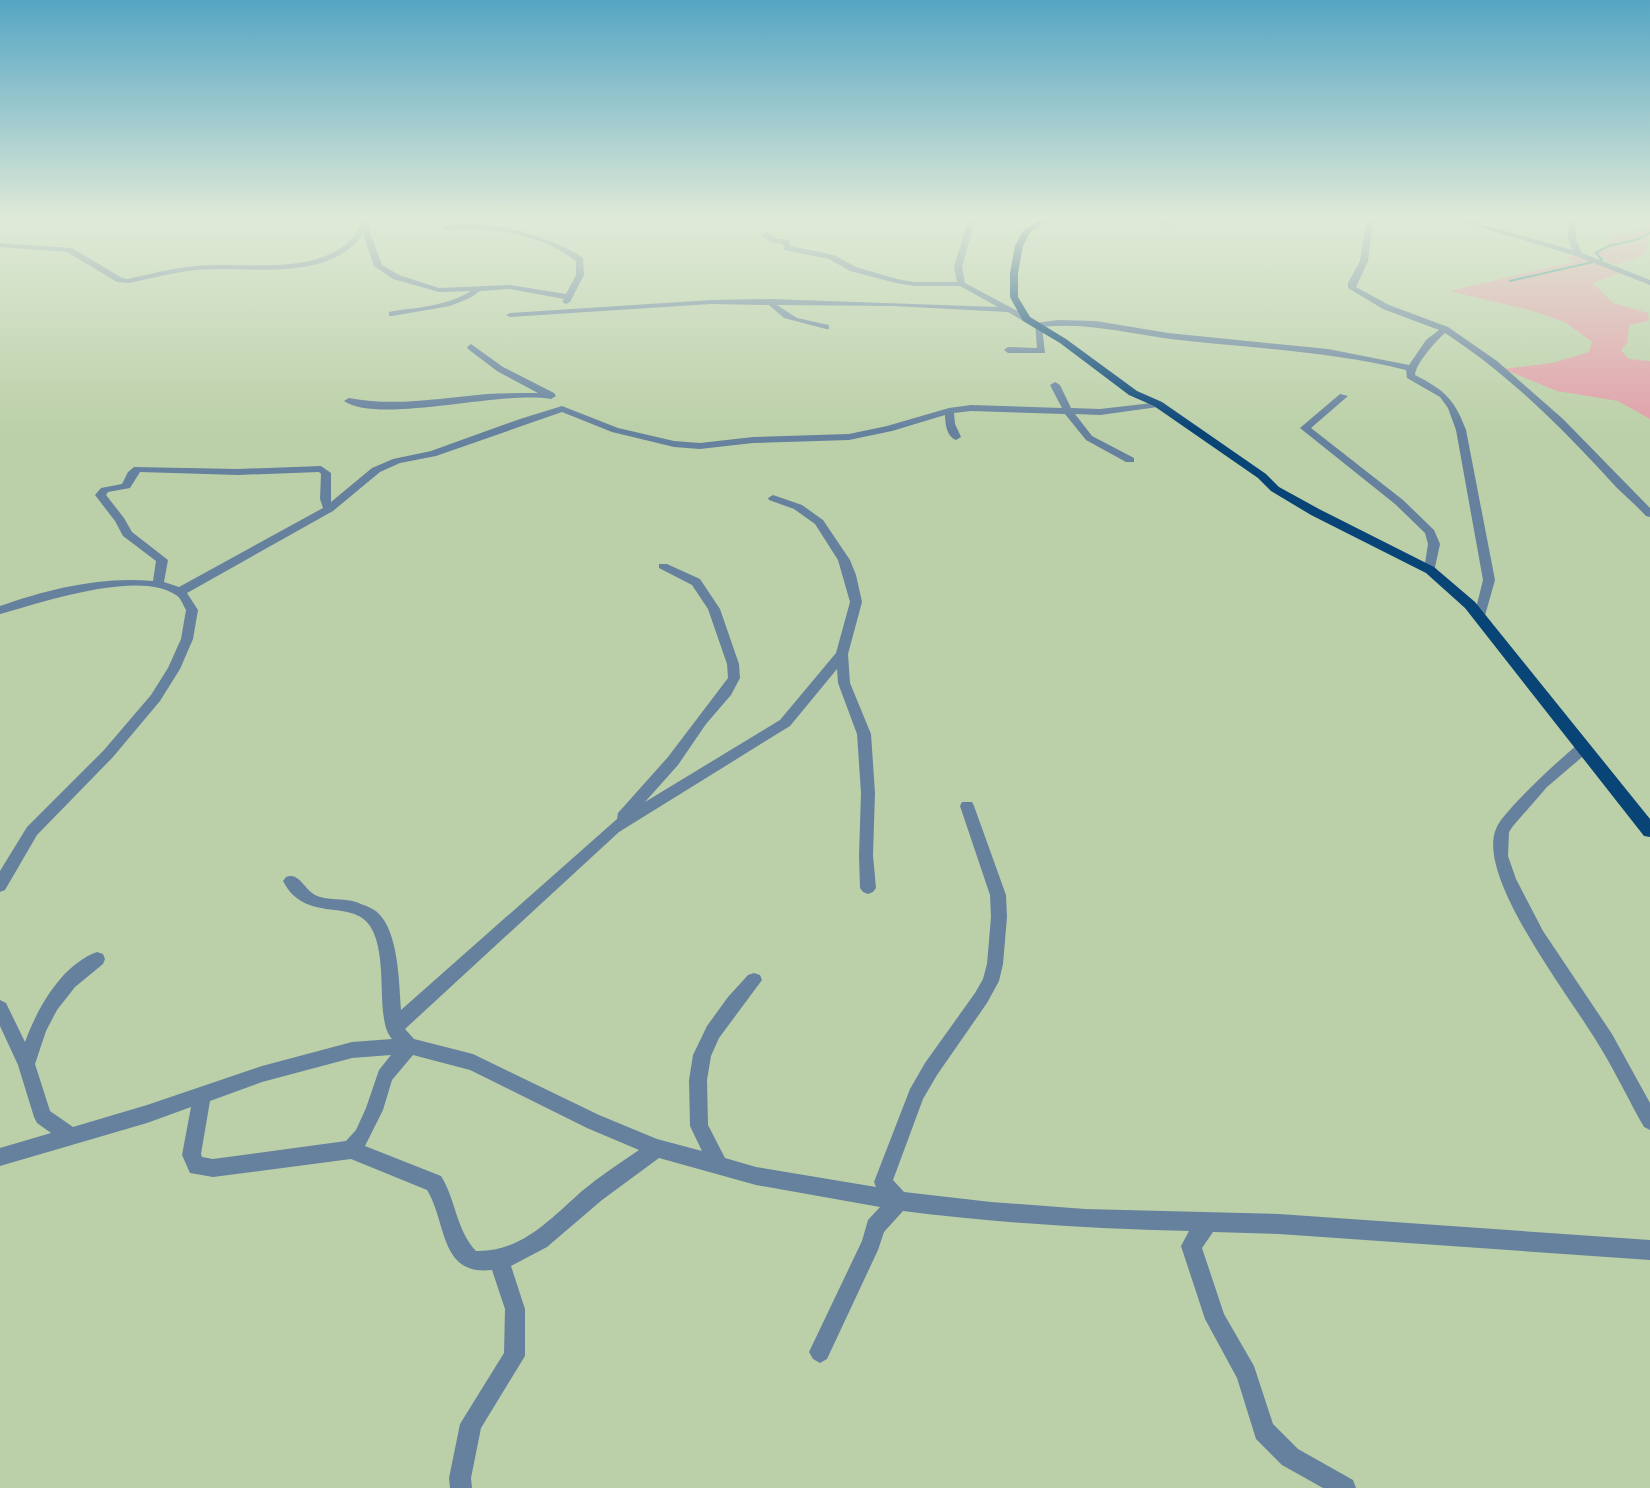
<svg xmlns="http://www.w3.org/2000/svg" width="1650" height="1488" font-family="'Nunito Sans',sans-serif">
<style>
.green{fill:#e1a0a9}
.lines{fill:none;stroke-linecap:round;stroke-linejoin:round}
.stream{stroke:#18908c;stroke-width:2}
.minor{fill:#66819e;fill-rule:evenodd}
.major{fill:#094477;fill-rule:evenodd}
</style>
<rect width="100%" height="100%" fill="#bbd0a8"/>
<path class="green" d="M1650,222C1650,256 1646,255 1615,265L1591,253L1605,248L1611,236L1648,229Z
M1578,255L1620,273L1593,283L1613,303L1648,313L1649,321L1629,325L1627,343L1621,350L1629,359L1650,361V419L1618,401L1557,391L1503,369L1552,363L1589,352L1592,342L1565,322L1533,311L1450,291L1573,262L1565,257Z"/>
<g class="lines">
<path class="stream" d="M1510,281L1602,260L1596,253C1612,240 1634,245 1650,233"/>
<path class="minor" d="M363,220H370L368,227L382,265L399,275L439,288L510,285L566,294L576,275V261C541,234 490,226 447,230L443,228C472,212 558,239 583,258L584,275L570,302L566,304L562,302L564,299L510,289L480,291L470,298L450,306L392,316H389V312C417,307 445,307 471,291L439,292L393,279L374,266L363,234C329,283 248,266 197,270C174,272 150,279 128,283L117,282L67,252L0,247V243L72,248L122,278L128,279C150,274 173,268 196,266C247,261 339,281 363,220Z
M968,220H975L962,267L965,283L1029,317V321H1023L1008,312L893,306L777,305L797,318L829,325V329H826L784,318L769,305L711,304L510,317L506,315L510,313L711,300L771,299L998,307L960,286H914L896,283L850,271L829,259L784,250L783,244L770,242L760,234L767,232L775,238L789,240L790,246L834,255L856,267L897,279L914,282H957L954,267Z
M1158,220L1175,224L1171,226L1162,225Z
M1366,220H1373L1368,261L1356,287L1389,305L1448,327L1497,361L1563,419L1650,508V517L1646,516C1637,506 1626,497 1616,487C1564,430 1511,376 1445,333C1436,341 1416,363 1415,375C1444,390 1454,398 1466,430L1495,580L1484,619H1476L1474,616L1483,580L1456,430L1448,408L1440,397L1407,378L1406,370C1328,351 1249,348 1170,339C1127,333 1086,322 1042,327L1045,353H1008L1004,350L1008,347L1037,348L1035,323L1058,320L1096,321L1168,333L1328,349L1409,365L1426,340L1439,330L1383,309L1348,288V283L1360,261Z
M1455,220H1467L1573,250L1568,240L1569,220H1575L1576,240L1582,253L1650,280V285L1576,256Z
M471,344L503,367L554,393L556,396L551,399C502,390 379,425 344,401L349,398C396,407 440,398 487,394C504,393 521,393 538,393L497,371L468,349L467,347Z
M1055,382L1060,385L1071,408L1100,409L1161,402L1163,404L1158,407L1100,415L1075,414L1092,436L1134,458V462H1126L1086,440L1065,414L971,411L954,413L955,424L961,437L956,440C947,437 945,424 945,415L892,431L849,440L753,443L700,449L674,447L612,432L562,412L436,456L400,463L380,472L333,511L187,593L198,610L193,639L180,669L160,701L113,757L37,835L5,890L0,892V871L27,827L104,750L151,695L168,668L181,639L186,610C183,605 181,598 176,595C139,569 40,603 0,614V606C48,589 102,576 153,581L156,561L123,536L115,521L95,495L101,488L122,484L128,472L134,467L238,469L321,466L331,473V502L372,468L393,459L431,451L520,419L562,406L618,428L674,441L700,443L753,437L849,434L887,426L949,408L971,405L1062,408L1050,385ZM140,472L238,475L319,472L321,474L320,499L323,508L179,587L164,582L168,560L132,532L124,518L106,495L108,492L130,488Z
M1340,394L1348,396L1311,428L1403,500L1434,530L1440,544L1434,572H1426L1424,570L1428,544L1425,533L1395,504L1300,428Z
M773,495L802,505L823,520L850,560L856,575L862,602L848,654L850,683L871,734L875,793L873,855L876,888L873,892L868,894L863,892L860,888L859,855L861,793L857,734L838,683L837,669L790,726L619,832L405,1029L414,1039L473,1054L599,1115L657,1139L702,1151L690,1126L689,1080L693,1055L707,1026L728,997L748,975L754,973L760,975L762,980L719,1038L711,1056L707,1080L708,1125L725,1158L756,1167L876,1187L874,1182L910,1089L925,1063L975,993L983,979L987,964L991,917L990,895L960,806L962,802H972L974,806L1006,895L1007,917L1003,964L999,981L987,1003L937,1075L923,1099L893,1180L904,1192L991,1202L1085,1209L1279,1214L1650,1240V1260L1279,1234L1213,1232L1202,1248L1224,1314L1254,1366L1273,1424L1298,1449L1353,1480L1356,1488H1323L1282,1465L1256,1439L1237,1378L1205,1319L1181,1246L1189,1231C1093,1229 998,1223 903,1211L884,1232L878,1250L827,1359L820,1363L813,1359L809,1352L862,1241L868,1220L880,1207L756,1185L659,1158L602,1200L547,1247L511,1266L525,1309V1356L481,1428L471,1478L472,1488H450L449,1478L460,1424L504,1353L505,1309L492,1270C439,1276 447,1222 427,1190L351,1159L213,1177L190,1173L182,1155L191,1107L147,1123L0,1166V1148L51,1133L37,1123L34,1117L18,1065L0,1026V1000L6,1003L25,1042C37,1009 61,965 97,952L103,954L105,959L103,964L75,987L57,1010L46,1031L35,1064L50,1111L73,1127L147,1105L262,1066L352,1042L392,1039C374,1019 390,957 370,926C352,898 305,924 283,881L286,877C299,872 304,889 315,895C326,901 344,898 356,902C363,905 371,907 377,912C399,931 399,984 401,1010L617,819L618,813L668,757L728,678L727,664L708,609L692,585L659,568V564H667L700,579L720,609L739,664L740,678L731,695L706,724L678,765L645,802L780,720L836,653L850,602L838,560L815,524L794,509L769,500L768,498ZM391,1055L379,1070L366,1108L356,1130L346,1141L213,1159L202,1157L201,1154L210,1101L262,1082L352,1058ZM413,1055L470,1070L587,1128L639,1150C620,1163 600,1176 582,1191C550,1219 522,1252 476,1251C456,1230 456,1200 441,1176L365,1146L383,1110L392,1080Z
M1583,743L1590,748L1588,752L1547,787L1513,826L1509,832L1508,856L1516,879L1543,931L1612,1034L1650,1103V1130L1644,1127C1629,1101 1616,1073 1600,1047C1575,1003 1475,878 1496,829C1499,821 1506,814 1512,807C1533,784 1555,764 1578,744Z"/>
<path class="major" d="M1040,220H1050L1030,232L1023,246L1018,273V297L1030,317L1066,339L1137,391L1162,402L1266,474L1279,487L1319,509L1434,567L1475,602L1650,819V837L1644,836L1465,608L1426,573L1311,515L1271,491L1258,478L1154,406L1129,395L1060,343L1023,321L1010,297V273L1015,246L1023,231Z"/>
</g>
<linearGradient id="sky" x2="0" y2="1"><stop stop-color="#55a6c3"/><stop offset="0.51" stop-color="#e0ead8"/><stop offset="1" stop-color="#e0ead8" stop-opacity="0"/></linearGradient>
<rect width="1650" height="429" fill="url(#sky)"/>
</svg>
